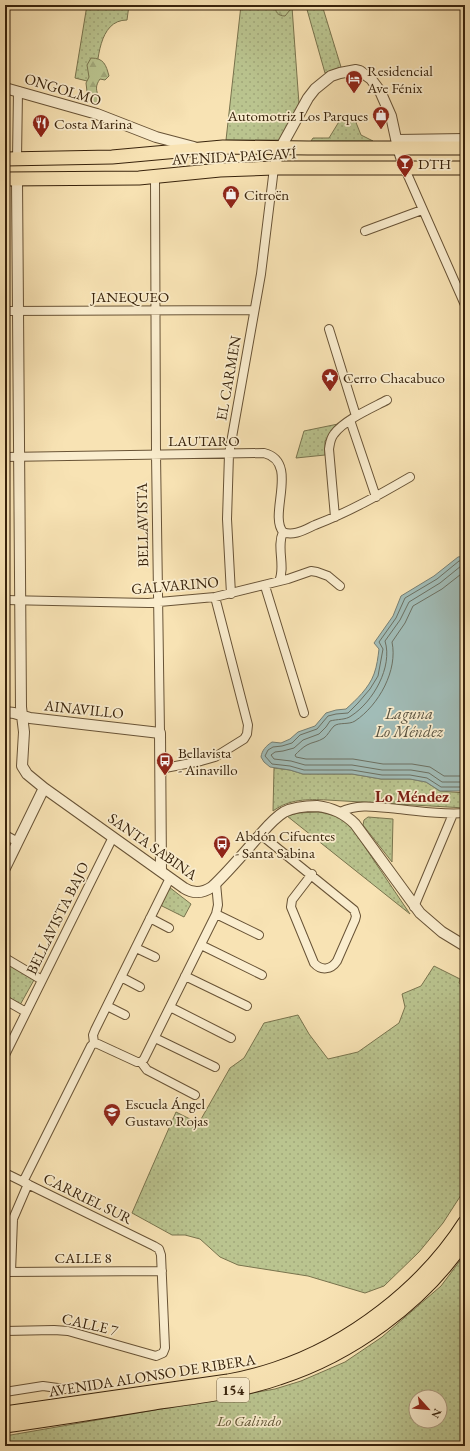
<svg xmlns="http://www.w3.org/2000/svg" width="470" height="1451" font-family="'EB Garamond',serif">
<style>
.green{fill:url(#green-dots);stroke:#79744e;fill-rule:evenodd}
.forest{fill:url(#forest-firs);stroke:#79744e}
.water{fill:#a1bcb7;stroke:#777f73}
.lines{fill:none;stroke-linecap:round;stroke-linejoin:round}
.shore{stroke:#6c7062;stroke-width:1}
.minor-casing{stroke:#685336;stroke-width:10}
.tertiary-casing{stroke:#685336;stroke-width:12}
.primary-casing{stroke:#38230c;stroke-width:15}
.trunk-casing{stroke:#38230c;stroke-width:15}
.minor{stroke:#faedce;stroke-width:8}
.tertiary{stroke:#faedce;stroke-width:10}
.primary{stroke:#f8e3b4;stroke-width:13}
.trunk{stroke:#f8e3b4;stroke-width:13}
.labels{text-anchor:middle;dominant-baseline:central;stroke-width:3.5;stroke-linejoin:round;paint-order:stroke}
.shield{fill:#faedce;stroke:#726046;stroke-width:1}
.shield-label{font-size:14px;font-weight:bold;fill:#38230c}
.poi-label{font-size:15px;fill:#38230c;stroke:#faedce;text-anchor:start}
.street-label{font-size:15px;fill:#38230c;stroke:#faedce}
.park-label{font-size:15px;font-style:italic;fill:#5f5333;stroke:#faedce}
.water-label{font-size:16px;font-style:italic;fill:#58513f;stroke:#faedce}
.neighbourhood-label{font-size:16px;font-weight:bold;fill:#7a1f14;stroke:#faedce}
</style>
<defs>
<pattern id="green-dots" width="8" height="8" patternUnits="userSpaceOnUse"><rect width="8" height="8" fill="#bac48f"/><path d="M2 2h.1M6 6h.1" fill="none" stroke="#a1a87a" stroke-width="1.8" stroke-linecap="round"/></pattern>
<pattern id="forest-firs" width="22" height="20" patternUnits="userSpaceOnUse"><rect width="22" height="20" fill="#bac48f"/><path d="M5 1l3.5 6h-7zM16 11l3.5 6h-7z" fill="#a1a87a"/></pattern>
</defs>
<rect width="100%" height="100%" fill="#f8e3b4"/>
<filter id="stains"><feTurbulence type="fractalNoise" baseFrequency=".005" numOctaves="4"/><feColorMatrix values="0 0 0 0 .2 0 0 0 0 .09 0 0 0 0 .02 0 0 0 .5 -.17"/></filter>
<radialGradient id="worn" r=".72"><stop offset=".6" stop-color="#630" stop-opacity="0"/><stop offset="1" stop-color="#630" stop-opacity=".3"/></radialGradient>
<path class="green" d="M87,5H129L127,20C98,20 98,62 95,83L75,78Z
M241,5H322L341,67L325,73L306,6L292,7L299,104L280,140H226Z
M348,116L355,120L361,135L373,141H311L313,138H329L340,120Z
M338,424L325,441V455L296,458L304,431Z
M274,768L290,770L303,774H352L381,779H410L426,782L440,791L465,793V808L327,800C308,799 289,799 273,811Z
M318,812C332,814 338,816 350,825L410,914L287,816L298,813Z
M368,817L393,819L392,862L363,825L364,820Z
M169,887L191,904L184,917L160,905Z
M5,962L34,980L20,1005L5,996Z
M434,966L460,979L459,983L465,986V1187L463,1192L443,1223L419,1252L384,1286L365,1293L308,1276L238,1265L220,1257L200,1239L185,1235H172L132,1213L176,1112L194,1121H200L230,1068L244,1058L264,1023L298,1015L309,1034L328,1059L358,1052L399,1023L405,1007L402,994L421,986Z
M465,1254V1446H5V1436L275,1389L301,1381L345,1362L382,1337L441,1286ZM416,1397H440V1421H416Z"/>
<path class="forest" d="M275,5H292L290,10L285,16C278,16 275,12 275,5Z
M91,58C104,58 106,65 109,76L105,80L100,79C95,86 96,90 99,98L96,103H92L88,100L86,83L89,77L87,65Z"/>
<path class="water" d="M465,556V791H440L426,782L410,779H381L352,774H303L290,770L270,767L264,762L261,757C262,750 266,746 272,742L281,743L290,739L298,732L315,726L326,713L336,710L346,709C356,700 369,688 374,674C377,666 378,657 379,649L374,643L393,616L401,596L434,576L458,557Z"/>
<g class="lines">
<path class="shore" d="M465,560L459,561L437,579L405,598L396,618L379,642L383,649L378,676L370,689L358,703L348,713L336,714L328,716L317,729L300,735L292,743L282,746L273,747L268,750L265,756L272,764L290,766L304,770H352L382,775H410L427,778L441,787H465
M465,565L461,566L440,583L409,602L400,620L385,641C393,667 373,702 351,716C346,720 337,719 330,721L326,727L319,734L303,740L294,748L283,751L275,752L271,755L274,759L291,761L305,765H352L382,770H411L429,773L442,782H465
M465,571L442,589L413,606L405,623L392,642C398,670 379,705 355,721C349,725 339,722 334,726C330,730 328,735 324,738C318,742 312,742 307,745C303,747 298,752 295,755L296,757L306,759H353L383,764H412L430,767L444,776H465"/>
<defs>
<path id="minor" d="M17,159L18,91
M405,169L465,305
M155,177L156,454L160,733
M365,231L422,210
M5,311L254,310
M329,329L356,416
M350,420L376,497
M5,457L264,453C300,462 268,514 283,532
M335,517L329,449C330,444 330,439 334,434C344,420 372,408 387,400
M283,532C293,537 306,529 315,525C349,512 379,495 410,477
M279,581C286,567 276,547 283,532
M265,586L304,713
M231,594L227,519L229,454L261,274L274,168
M5,600L148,603L215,597L288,579L311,571L317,572L328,576L340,586
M160,769L201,761L215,757L244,739L247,734L248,725L215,597
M340,812C359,803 377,807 398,809C420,811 442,815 465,813
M260,834L354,910L356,916L355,920L337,961C331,970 321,971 314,963L291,907L292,900L312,874
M5,835L18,842
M414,907L453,814
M216,914L259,935
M150,918L169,928
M201,945L262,975
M136,948L155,957
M5,958L42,980
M185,976L247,1006
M121,977L140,987
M5,1000L26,1012
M107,1006L125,1015
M170,1007L231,1038
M155,1038L215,1067
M94,1043L93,1035L95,1030L170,878
M94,1043L98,1044L137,1062H141
M5,1055L113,837
M141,1062L144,1059L216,914L218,905L216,883
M141,1062L147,1070L195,1095
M5,1173L154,1246L159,1249L161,1255L165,1348L163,1353L156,1356L68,1331L54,1330L5,1331
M23,1182L91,1046L94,1043
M5,1272L162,1271
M11,1272L13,1219L28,1184
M5,1392L43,1386L65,1389"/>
<path id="tertiary" d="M5,88L97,114L156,137L194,147
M397,140L465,139
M274,168L281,147L308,98L315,89L331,76L340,73L356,70L360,71L371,79L380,91L391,116L398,148L405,169
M17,179L21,707L24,732L22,766L27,774L44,788L184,888C193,894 203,893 212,887C228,872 243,854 258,837C266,828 274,818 284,812C294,807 306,806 317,806C333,808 344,813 355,824L420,913L442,932L465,946
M5,712L14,713L30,718L160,733L161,871
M5,868L44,788"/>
<path id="primary" d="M5,159L112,157L223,147L308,148H465
M5,179L139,178L220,170L274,168H465"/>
<path id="trunk" d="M5,1413L228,1381C244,1378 260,1374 275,1369C349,1345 423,1288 465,1222
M5,1426C55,1419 105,1411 154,1403C196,1397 239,1392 279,1378C351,1355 423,1303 465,1240"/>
</defs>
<use href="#minor" class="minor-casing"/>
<use href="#tertiary" class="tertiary-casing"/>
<use href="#primary" class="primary-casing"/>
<use href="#trunk" class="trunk-casing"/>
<use href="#minor" class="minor"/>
<use href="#tertiary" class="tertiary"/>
<use href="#primary" class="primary"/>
<use href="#trunk" class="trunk"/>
</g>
<defs>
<symbol id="hotel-pin" viewBox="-11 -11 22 30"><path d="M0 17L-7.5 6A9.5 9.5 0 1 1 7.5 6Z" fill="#8f2418" stroke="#faedce"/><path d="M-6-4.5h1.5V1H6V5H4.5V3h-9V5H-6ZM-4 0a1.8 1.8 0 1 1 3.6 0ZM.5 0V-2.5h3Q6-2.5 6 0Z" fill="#fff"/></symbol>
<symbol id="shop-pin" viewBox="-11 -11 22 30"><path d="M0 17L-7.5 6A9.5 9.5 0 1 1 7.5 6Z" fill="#8f2418" stroke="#faedce"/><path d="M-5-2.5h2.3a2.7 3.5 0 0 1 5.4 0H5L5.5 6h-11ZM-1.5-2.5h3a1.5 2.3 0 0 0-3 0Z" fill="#fff"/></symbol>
<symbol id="restaurant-pin" viewBox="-11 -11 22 30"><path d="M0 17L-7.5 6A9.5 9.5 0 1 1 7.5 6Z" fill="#8f2418" stroke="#faedce"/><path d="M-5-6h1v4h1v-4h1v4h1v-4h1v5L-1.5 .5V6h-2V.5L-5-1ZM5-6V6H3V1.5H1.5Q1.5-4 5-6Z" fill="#fff"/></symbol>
<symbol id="bar-pin" viewBox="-11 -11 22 30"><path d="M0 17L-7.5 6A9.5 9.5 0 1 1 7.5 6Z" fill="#8f2418" stroke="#faedce"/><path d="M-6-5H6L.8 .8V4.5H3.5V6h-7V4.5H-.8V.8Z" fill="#fff"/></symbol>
<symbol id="sight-pin" viewBox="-11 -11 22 30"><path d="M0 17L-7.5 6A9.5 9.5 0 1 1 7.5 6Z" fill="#8f2418" stroke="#faedce"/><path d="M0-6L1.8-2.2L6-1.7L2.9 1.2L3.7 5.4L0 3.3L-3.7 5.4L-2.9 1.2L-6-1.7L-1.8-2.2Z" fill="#fff"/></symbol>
<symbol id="bus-pin" viewBox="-11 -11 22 30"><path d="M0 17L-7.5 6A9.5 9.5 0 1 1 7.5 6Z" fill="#8f2418" stroke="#faedce"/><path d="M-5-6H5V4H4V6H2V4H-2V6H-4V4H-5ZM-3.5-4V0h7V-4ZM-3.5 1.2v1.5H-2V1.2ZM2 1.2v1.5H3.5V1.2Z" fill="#fff"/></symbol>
<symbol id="school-pin" viewBox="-11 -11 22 30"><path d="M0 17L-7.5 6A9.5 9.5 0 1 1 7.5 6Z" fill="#8f2418" stroke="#faedce"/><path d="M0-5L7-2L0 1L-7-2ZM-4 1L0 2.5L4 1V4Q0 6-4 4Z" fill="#fff"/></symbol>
</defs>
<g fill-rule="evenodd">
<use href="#hotel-pin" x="344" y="69" width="20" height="27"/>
<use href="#shop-pin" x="371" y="105" width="20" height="27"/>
<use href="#restaurant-pin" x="31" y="113" width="20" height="27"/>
<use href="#bar-pin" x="395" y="153" width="20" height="27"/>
<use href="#shop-pin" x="221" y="184" width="20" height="27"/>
<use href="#sight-pin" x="320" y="367" width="20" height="27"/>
<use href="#bus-pin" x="155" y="751" width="20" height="27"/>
<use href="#bus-pin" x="212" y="834" width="20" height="27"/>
<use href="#school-pin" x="102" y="1102" width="20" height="27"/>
</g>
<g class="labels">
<rect class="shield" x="217" y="1378" width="32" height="24" rx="3"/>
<g class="shield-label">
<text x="233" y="1390">154</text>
</g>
<g class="poi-label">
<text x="367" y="70">Residencial<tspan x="367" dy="17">Ave Fénix</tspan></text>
<text x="368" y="115" text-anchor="end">Automotriz Los Parques</text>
<text x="54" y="123">Costa Marina</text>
<text x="418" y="163">DTH</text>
<text x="244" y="194">Citroën</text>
<text x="343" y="377">Cerro Chacabuco</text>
<text x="178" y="752">Bellavista<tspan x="178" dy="17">- Ainavillo</tspan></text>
<text x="235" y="835">Abdón Cifuentes<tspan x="235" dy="17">- Santa Sabina</tspan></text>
<text x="125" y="1103">Escuela Ángel<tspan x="125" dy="17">Gustavo Rojas</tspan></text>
</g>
<g class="street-label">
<text transform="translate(63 89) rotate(17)">ONGOLMO</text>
<text transform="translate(234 156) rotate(-3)">AVENIDA PAICAVÍ</text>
<text x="130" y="296">JANEQUEO</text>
<text transform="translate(228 378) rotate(-80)">EL CARMEN</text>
<text x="204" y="440">LAUTARO</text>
<text transform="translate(142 525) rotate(-91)">BELLAVISTA</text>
<text transform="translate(175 585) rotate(-5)">GALVARINO</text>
<text transform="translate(84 709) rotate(6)">AINAVILLO</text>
<text transform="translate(153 846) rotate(35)">SANTA SABINA</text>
<text transform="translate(57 918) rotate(-64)">BELLAVISTA BAJO</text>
<text transform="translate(88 1198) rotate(26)">CARRIEL SUR</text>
<text x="83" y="1257">CALLE 8</text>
<text transform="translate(90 1324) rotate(13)">CALLE 7</text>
<text transform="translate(152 1375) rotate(-9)">AVENIDA ALONSO DE RIBERA</text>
</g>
<g class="park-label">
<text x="249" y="1420">Lo Galindo</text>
</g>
<g class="water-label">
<text x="409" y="713">Laguna<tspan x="409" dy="18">Lo Méndez</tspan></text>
</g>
<g class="neighbourhood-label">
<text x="412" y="796">Lo Méndez</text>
</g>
</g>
<rect width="470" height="1451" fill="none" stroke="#f8e3b4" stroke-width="20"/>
<rect x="6" y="6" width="458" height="1439" fill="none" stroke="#38230c" stroke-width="2"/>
<rect x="10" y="10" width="450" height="1431" fill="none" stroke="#38230c"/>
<g transform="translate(428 1409) rotate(117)"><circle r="19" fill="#faedce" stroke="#ac9c80"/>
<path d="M0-3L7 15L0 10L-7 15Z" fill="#8f2418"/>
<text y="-6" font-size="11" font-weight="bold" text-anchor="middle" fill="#38230c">N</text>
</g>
<rect width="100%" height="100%" filter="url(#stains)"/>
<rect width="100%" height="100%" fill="url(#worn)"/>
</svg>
